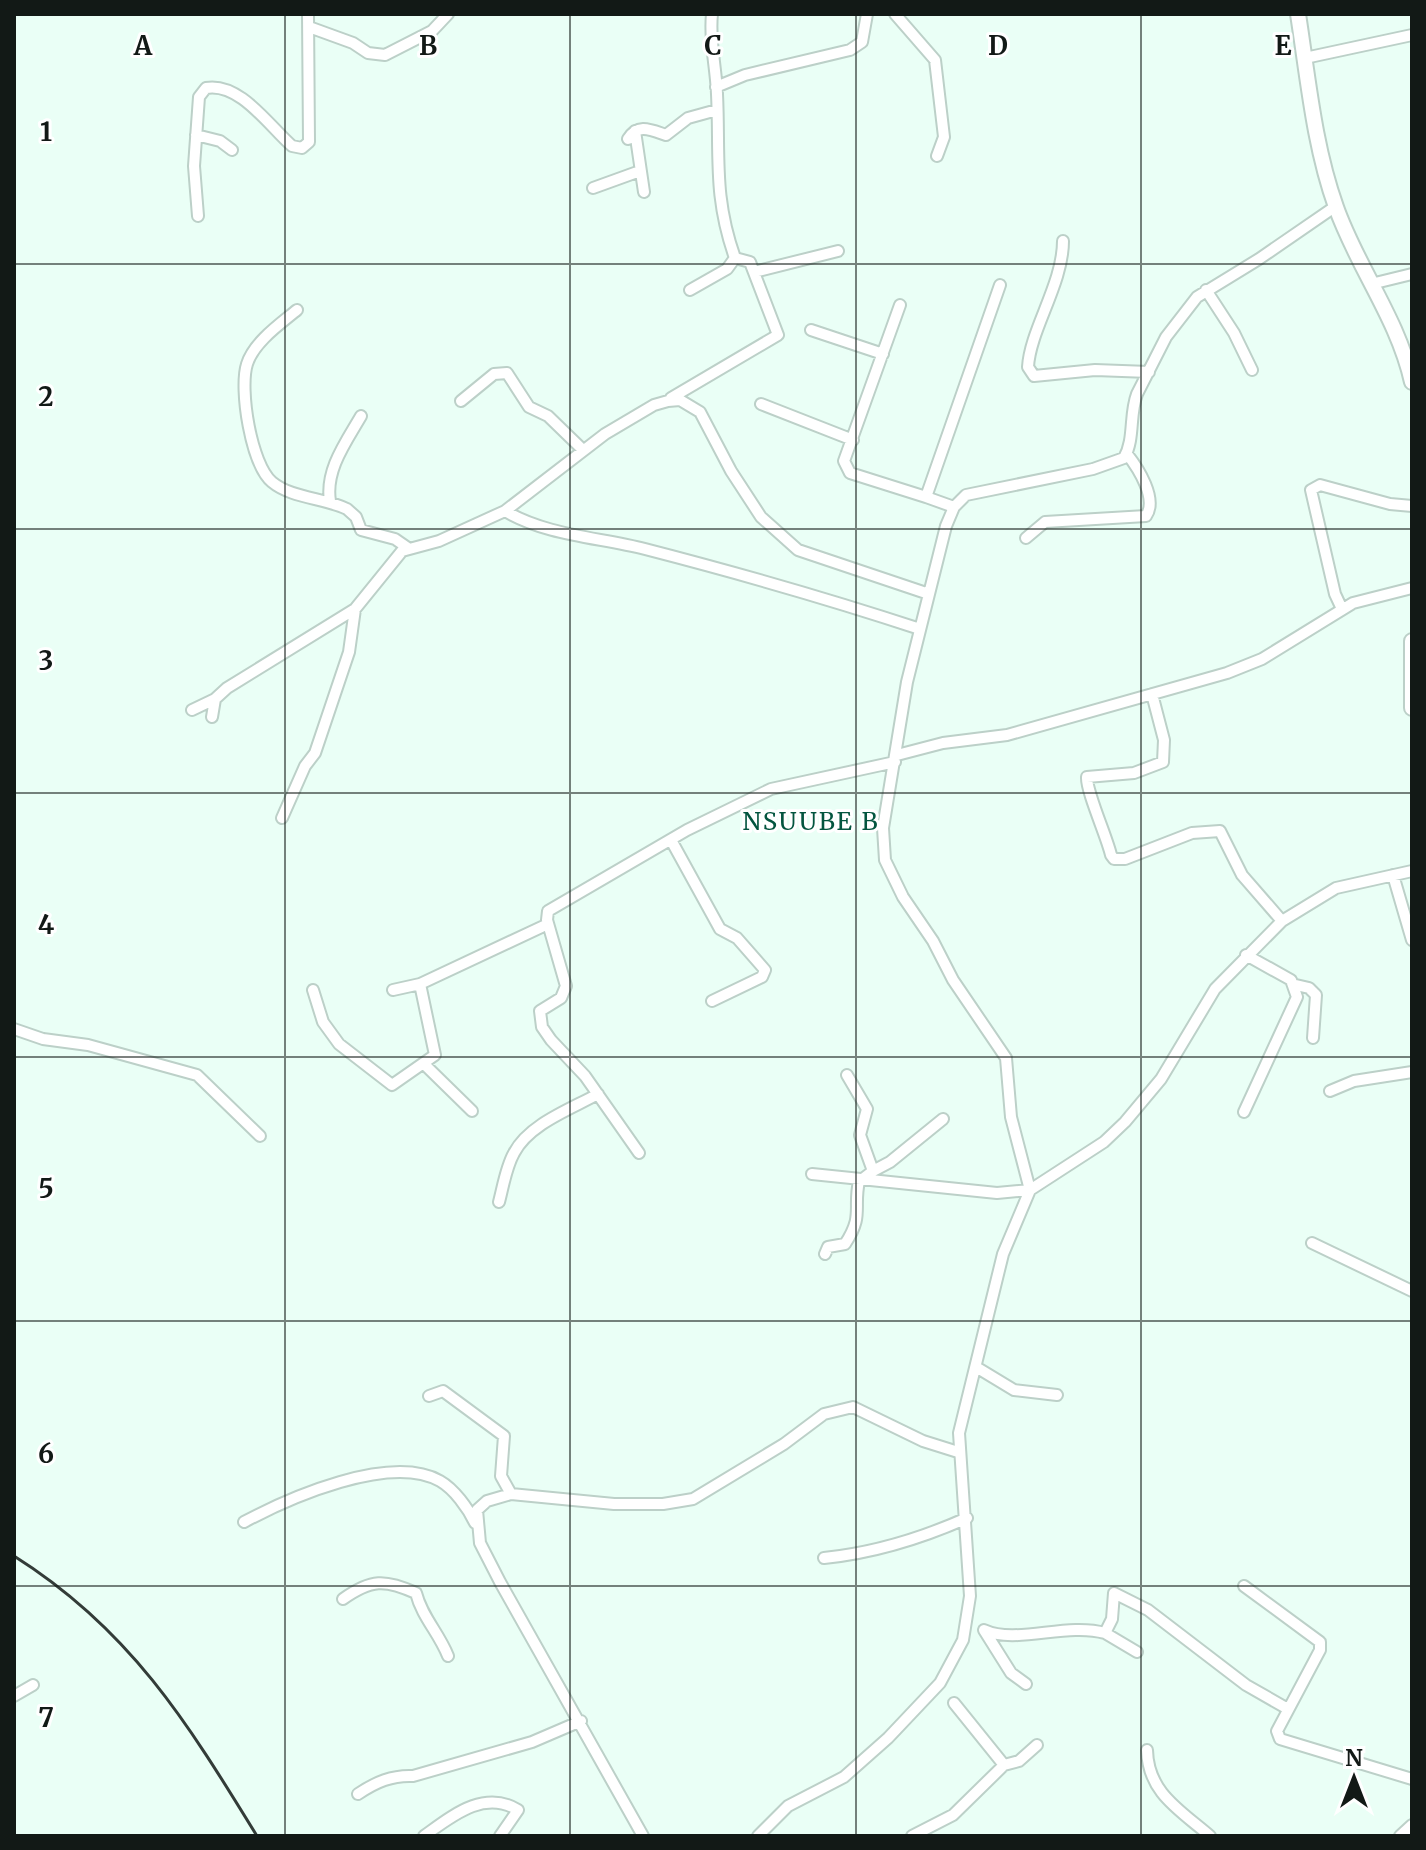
<svg xmlns="http://www.w3.org/2000/svg" width="1426" height="1850" font-family="Merriweather,serif">
<style>
.lines{fill:none;stroke-linecap:round;stroke-linejoin:round}
.street-casing{stroke:#bcd0c8;stroke-width:14}
.secondary-casing{stroke:#bcd0c8;stroke-width:18}
.street{stroke:#fff;stroke-width:10}
.secondary{stroke:#fff;stroke-width:14}
.rail{stroke:#333c38;stroke-width:3}
.grid{fill:none;stroke:#121916;stroke-width:2;stroke-opacity:0.55}
.labels{text-anchor:middle;dominant-baseline:central;stroke-width:6;stroke-linejoin:round;paint-order:stroke}
.quarter-label{font-size:24px;letter-spacing:2px;fill:#03553f;stroke:#fff}
.grid-label{font-size:26px;text-anchor:middle;font-weight:bold;fill:#121916;stroke:#fff;stroke-width:6;stroke-linejoin:round;paint-order:stroke}
</style>
<rect width="100%" height="100%" fill="#eafff6"/>
<g class="lines">
<defs>
<path id="street" d="M712,14C709,41 716,66 717,94C720,156 713,196 735,258
M895,14L935,60L944,137L937,156
M309,27L353,43L368,53L385,55L432,31L448,14
M1305,58L1412,35
M716,87L745,75L850,50L862,42L867,14
M635,131L644,192
M196,135L220,141L232,150
M628,139C638,123 651,130 666,135L688,118L717,110
M593,188L640,171
M198,216L194,166L199,97L206,88C240,82 269,126 292,146L302,148L309,142L308,14
M1063,241C1063,284 1030,330 1028,367L1034,376L1095,370L1149,372
M754,272L838,251
M1371,284L1412,274
M690,290L727,269L735,258
M1206,290L1234,333L1252,370
M900,305L844,461L850,473L926,497
M297,310C280,324 254,342 247,364C239,389 251,464 272,482C291,498 324,498 347,509L356,517L361,530L395,539L408,548
M811,330L883,354
M671,398L778,335L750,262L735,258
M461,401L494,374L507,373L529,407L548,416L583,450
M761,404L853,440
M330,501C325,470 346,442 361,416
M954,507L926,497L1000,285
M505,511C548,536 598,537 645,549C738,573 829,599 920,629
M1026,538L1045,522L1146,516C1158,499 1138,468 1127,454
M1342,609L1335,594L1311,490L1320,485L1390,504L1412,506
M1152,694L1164,740L1163,762L1134,773L1087,777C1086,791 1107,837 1111,855L1114,859H1125L1192,833L1220,831L1242,875L1282,921
M192,710L215,699
M212,717L215,699L227,688L355,609L402,551L439,541L505,511L605,434L654,405L668,401L680,400L700,412L731,471L761,517L798,550L929,594
M897,755L943,743L1007,735L1227,673L1262,659L1353,603L1412,588
M282,818L305,766L315,753L349,652L355,609
M671,840L720,929L737,938L765,970L762,977L712,1001
M1393,875L1412,940
M420,984L548,924
M1296,985L1309,988L1316,995L1313,1038
M313,990L323,1022L339,1044L392,1085L435,1055L420,984L393,990
M14,1029L43,1039L88,1045L197,1075L260,1136
M424,1064L472,1111
M847,1075L867,1109L860,1135L873,1171L860,1181
M1330,1091L1354,1081L1412,1072
M1244,1112L1297,997L1291,980L1246,955
M639,1153L585,1076L551,1040L542,1027L540,1011L561,998L566,986L547,920L548,911L687,830L771,789L895,762
M873,1171L890,1162L943,1119
M812,1174L997,1193L1030,1190L1011,1117L1006,1058L953,980L933,941L903,897L885,860L883,828L907,682L946,526L954,507L966,495L1093,469L1124,458C1135,439 1129,415 1137,394L1166,337L1197,297L1259,259L1336,206
M499,1202C503,1187 506,1167 514,1153C529,1124 571,1109 598,1094
M1312,1243L1412,1291
M825,1254L828,1247L845,1244C864,1215 853,1209 859,1181
M976,1367L1014,1390L1057,1395
M429,1396L443,1391L504,1436L501,1476L511,1494
M244,1522C289,1498 390,1453 440,1481C454,1489 468,1508 475,1523
M824,1558C873,1553 922,1538 967,1518
M1244,1586L1320,1642V1650L1277,1731L1280,1739L1412,1779
M343,1599C371,1579 385,1579 416,1593C422,1617 439,1633 448,1656
M1137,1652L1105,1633L1112,1619L1114,1593L1148,1610L1246,1685L1288,1709
M1026,1684L1011,1673L984,1630C1016,1645 1066,1622 1105,1633
M14,1696L33,1685
M1147,1750C1148,1793 1180,1810 1210,1836
M1004,1765L1019,1761L1037,1745
M358,1794C376,1782 392,1775 413,1776L532,1742L581,1721
M424,1836C452,1816 484,1789 518,1810L500,1836
M643,1836L500,1582L480,1543L477,1510L487,1501L511,1494L614,1504H663L693,1499L784,1444L824,1414L853,1407L923,1441L958,1452
M758,1836L788,1806L844,1777L888,1738L940,1683L963,1640L970,1596L959,1433L1003,1254L1030,1190L1104,1142L1125,1122L1161,1079L1215,989L1282,921L1336,888L1412,871
M912,1836L953,1815L1004,1765L954,1703
M1400,1836L1412,1825"/>
<path id="secondary" d="M1298,14C1308,78 1314,146 1336,207C1357,267 1398,319 1412,382
M1412,641V708"/>
</defs>
<use href="#street" class="street-casing"/>
<use href="#secondary" class="secondary-casing"/>
<use href="#street" class="street"/>
<use href="#secondary" class="secondary"/>
<path class="rail" d="M14,1556C130,1629 187,1722 257,1836"/>
</g>
<path class="grid" d="M285,14V1836M570,14V1836M856,14V1836M1141,14V1836M14,264H1412M14,529H1412M14,793H1412M14,1057H1412M14,1321H1412M14,1586H1412"/>
<g class="labels">
<g class="quarter-label">
<text x="811" y="821">NSUUBE B</text>
</g>
</g>
<g class="grid-label">
<text x="143" y="55">A</text>
<text x="428" y="55">B</text>
<text x="713" y="55">C</text>
<text x="998" y="55">D</text>
<text x="1283" y="55">E</text>
<text x="46" y="141">1</text>
<text x="46" y="406">2</text>
<text x="46" y="670">3</text>
<text x="46" y="934">4</text>
<text x="46" y="1198">5</text>
<text x="46" y="1463">6</text>
<text x="46" y="1727">7</text>
</g>
<rect width="1426" height="1850" fill="none" stroke="#121916" stroke-width="32"/>
<g transform="translate(1354 1778)" stroke="#ffffff" stroke-width="6" paint-order="stroke">
<path d="M0-6L14 30L0 20L-14 30Z" fill="#121916"/>
<text y="-12" font-size="22" font-weight="bold" text-anchor="middle" fill="#121916">N</text>
</g>
</svg>
